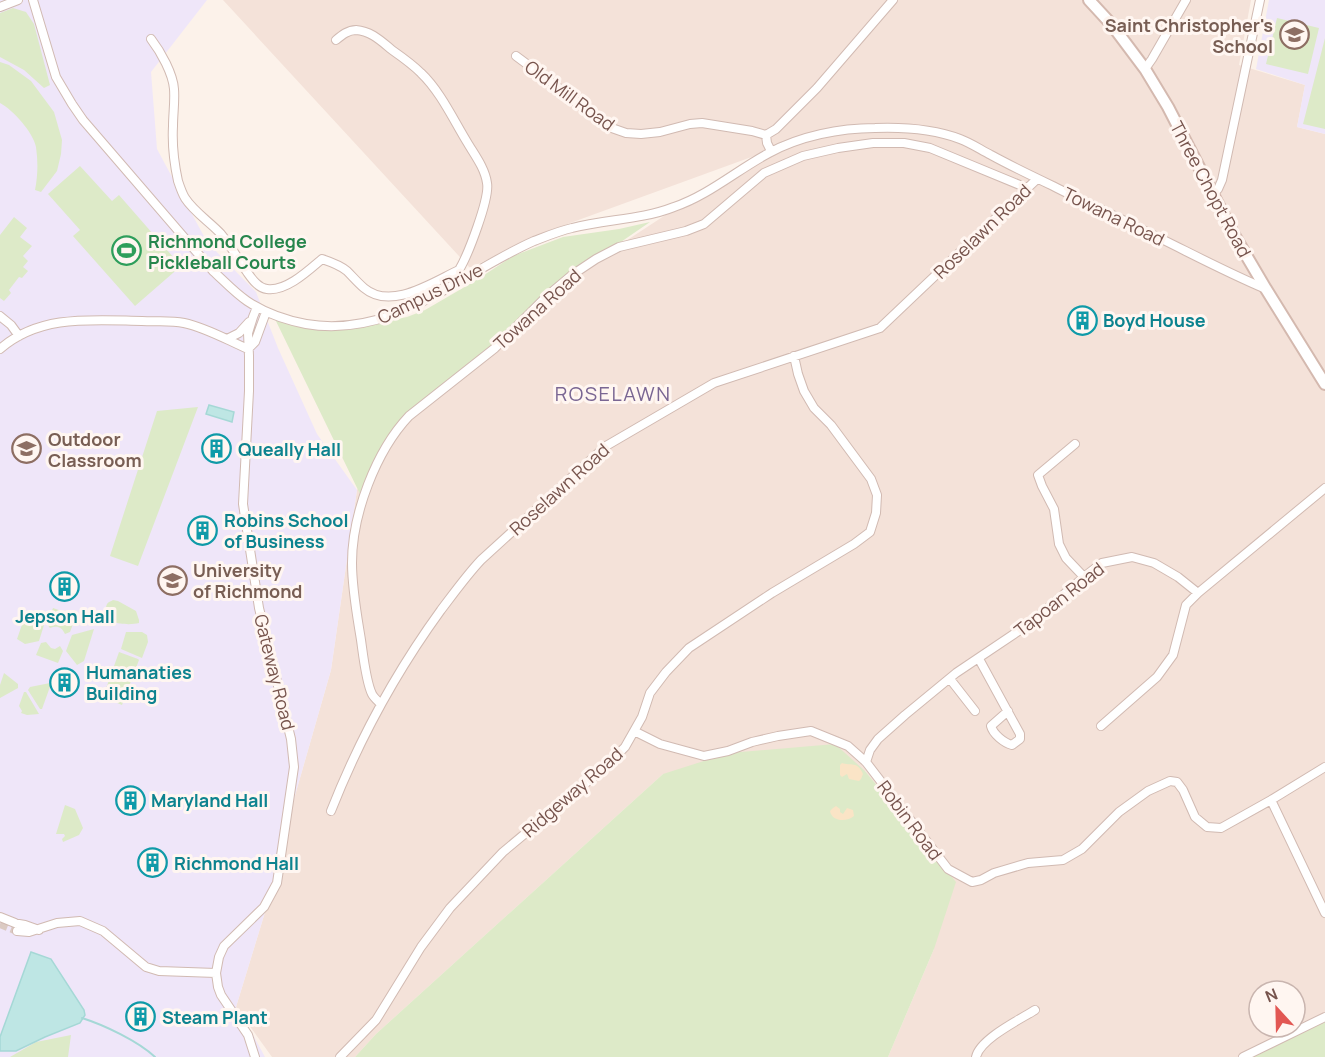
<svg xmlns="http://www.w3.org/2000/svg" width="1325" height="1057" font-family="Manrope,sans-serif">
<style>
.residential{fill:#f4e2d9;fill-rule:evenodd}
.education{fill:#efe6f9}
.green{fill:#ddeac8}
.sand{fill:#fae4c6}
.water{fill:#bee6e4;stroke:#a5d8d6;stroke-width:1.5}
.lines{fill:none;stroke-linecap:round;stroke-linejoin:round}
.stream{stroke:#a5d8d6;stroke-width:2}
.minor-tunnel{stroke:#dbcac3;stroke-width:8;stroke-dasharray:8 4;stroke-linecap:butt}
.minor-casing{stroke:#d1bab2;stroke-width:10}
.secondary-casing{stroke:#d4b9af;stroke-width:14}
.minor{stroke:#fff;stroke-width:8}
.secondary{stroke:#fff;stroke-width:10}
.labels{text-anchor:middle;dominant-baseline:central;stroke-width:6;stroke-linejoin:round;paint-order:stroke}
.education-label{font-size:18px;font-weight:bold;fill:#785e54;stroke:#fff6f1;text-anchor:start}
.street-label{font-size:18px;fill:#77544d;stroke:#fff6f1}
.leisure-label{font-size:18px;font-weight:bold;fill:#27864d;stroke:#fff6f1;text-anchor:start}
.culture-label{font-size:18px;font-weight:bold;fill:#0d838f;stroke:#fff6f1;text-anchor:start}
.neighbourhood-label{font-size:20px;letter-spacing:1.5px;fill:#7a6693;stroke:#fff6f1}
</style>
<rect width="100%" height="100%" fill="#fcf2ea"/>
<path class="residential" d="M223,0H1251L1239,65L1305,85L1297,127L1325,134V1021L1250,1057H888L934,949L931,853L865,771L663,774L376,1034L355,1057H272L236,1007L266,909L294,799L331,670L357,490L391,424L393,430L495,342L548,292L757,155L540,234L470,268ZM1259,991H1295V1027H1259Z"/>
<path class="education" d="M0,0H207L151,72L157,149L207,242L256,292L278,348L317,434L357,490L331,670L294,799L282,852L266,909L236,1007L247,1024L265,1057H0Z
M1269,0H1325V134L1297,127L1305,85L1256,69Z"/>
<path class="green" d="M13,8L26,12L34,24L50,85L44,88L24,70L0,57V13Z
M1277,18L1319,28L1308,74L1266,64Z
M1325,38V129L1303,124Z
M0,62L9,65L31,81L54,112L62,140L61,154L57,171L41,192L35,190C38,175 38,161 36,147C33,132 13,110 0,103Z
M80,166L112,201L119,195L181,266L135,306L73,236L80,230L48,194Z
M14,217L27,228L20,237L32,246L23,256L28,261L23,267L28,271L22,278L19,277L9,290L11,293L4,301L0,298V235Z
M650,222L548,292L495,342L394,430L360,494L274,317L347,329L407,317L425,310L475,281L513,256L563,237L619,229Z
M198,407L138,566L110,556L157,411Z
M113,600L118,601L136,611L139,620V623C128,626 98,624 106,607C108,601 108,603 113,600Z
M53,608L76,616L70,632L65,634C62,627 57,625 50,628L47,624Z
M36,614L44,625L39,641L25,644L17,639L25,616L34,619Z
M94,629L84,661L77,665L66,651L72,635Z
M126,632H142L147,635L148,642L142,658L121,649Z
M46,642L51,648L55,649L60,646L63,651L58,663L36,655L41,643Z
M119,652L138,659L139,660L122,705L103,697Z
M4,673L18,684V688L0,698V685Z
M51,684L42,709H40L28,690L30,687L50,683Z
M24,692H26L39,714L27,715L21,713L22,711L19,706Z
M835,744L865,771L956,882L934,949L888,1057H355L376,1034L663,774L729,753Z
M65,805L75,809L83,828L79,835L63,842L62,839L65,836L64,834H56Z
M1325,1021V1057H1250Z
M71,1035L68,1057H10L36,1042Z"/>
<path class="sand" d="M842,763C850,766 858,761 863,774L861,779L859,781L849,779L847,774L842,777L840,775V765Z
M836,806L840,809V812L843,814L847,808L853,810L854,816C847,822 832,822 830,811L833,808Z"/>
<path class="water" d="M209,405L234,412L232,422L206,414Z
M31,952L51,959L84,1010L85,1015L80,1023L45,1037L16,1051H0V1037Z"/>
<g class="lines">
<path class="stream" d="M82,1018C104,1025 138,1041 155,1057"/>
<path class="minor-tunnel" d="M0,924L17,931"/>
<defs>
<path id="minor" d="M33,0L56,77L72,104L83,120L213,271C224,281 235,293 247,301C265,313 285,320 306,324C394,339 459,274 534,241C547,236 559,231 572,228C606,219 641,220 674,207C709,195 737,170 769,153C800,136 840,128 875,128C903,127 934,129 960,139C971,143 981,150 991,155C1011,166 1032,176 1053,186C1082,201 1112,214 1141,229C1183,249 1223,271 1266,289
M0,7L18,0
M151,39C161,52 173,74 174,89C175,101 173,114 173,126C172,144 174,163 178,181C180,187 182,193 185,198C194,212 210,222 221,234C231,246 238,259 247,272C252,279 258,288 267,289C286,292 309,270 322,259C331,262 340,265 347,271C353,277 358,283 364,288C391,311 433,282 459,270C468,255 490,198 487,183C485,168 474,154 467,142C453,119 440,91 421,73C412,64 402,57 392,50C381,41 371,31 356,30C348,30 342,35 336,40
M516,56L555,85L606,126L626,133L641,134L660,132L690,124L702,123L752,131L766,135
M1145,69L1152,59L1186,0
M771,151L767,143L766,135L776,129L817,88L893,0
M1212,195L1218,189L1222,180L1260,0
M0,316L11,325L19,336
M227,339L239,333L249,322
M0,349C40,314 93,320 142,321C156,322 170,320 184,323C207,328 227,340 248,349
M248,349L255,342L266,312
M1075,444L1038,475L1042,486L1054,509L1059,544L1066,558L1084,577
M979,659L1020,734V739L1012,745C1004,743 993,734 991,726L1008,711
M950,679L975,711
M381,704C378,701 374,698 372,694C366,682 363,654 361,640C357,615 352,589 352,563C352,514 376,451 409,416L495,348L547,296L572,275L596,259L619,247L686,231L704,224L764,173L803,156L838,148L873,143H904L930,148L1027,188
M1101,726L1157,677L1173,655L1186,605L1198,593
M634,731L660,744L704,756L728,751L752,742L778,736L811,731L848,746L866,762L948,869L972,882L981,880L994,873L1028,863L1063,860L1082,849L1119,812L1148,791L1170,781L1177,782L1183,790L1195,817L1207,827L1221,828L1271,800L1325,767
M866,762L870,750L878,739L905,715L956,673L1029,624L1084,577L1102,563L1132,557L1154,563L1178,577L1198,593L1325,488
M1271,800L1325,913
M331,811C359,740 396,672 441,610C454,593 466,576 481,560L606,446L714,383L880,328L1037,179
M0,917L15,923
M19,924L25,925L39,930
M17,931L29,932L57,923L80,921L103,931L146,967L159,971L216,973
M255,1057L248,1035L221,995L218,987L216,973L219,957L224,946L264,907L277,883L294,767L291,739L259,608L243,504L249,391V356L248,333L253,317L257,307
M340,1057L376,1020L421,947L450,908L503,852L604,768L625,747L642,717L650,693L666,672L689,648L772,593L854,544L870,532L876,513L877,495L871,479L831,425L814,408L804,391L798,374L794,356
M976,1057C980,1039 1019,1020 1035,1010
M1243,1057L1325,1017"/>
<path id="secondary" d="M1089,0L1112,25L1145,69L1168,107L1233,233L1266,289L1325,384"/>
</defs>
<use href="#minor" class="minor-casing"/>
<use href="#secondary" class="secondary-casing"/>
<use href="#minor" class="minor"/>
<use href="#secondary" class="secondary"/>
</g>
<defs>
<symbol id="school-ring" viewBox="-11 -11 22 22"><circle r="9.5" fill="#fff6f1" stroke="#8d6e63" stroke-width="1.5"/><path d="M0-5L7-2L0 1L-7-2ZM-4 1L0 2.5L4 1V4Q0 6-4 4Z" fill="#8d6e63"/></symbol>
<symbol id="stadium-ring" viewBox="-11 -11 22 22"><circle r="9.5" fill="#fff6f1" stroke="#2e9e5b" stroke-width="1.5"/><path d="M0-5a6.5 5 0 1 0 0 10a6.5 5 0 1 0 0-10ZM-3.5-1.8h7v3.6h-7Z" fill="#2e9e5b"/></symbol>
<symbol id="building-ring" viewBox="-11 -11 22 22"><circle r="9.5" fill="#fff6f1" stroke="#0f9aa8" stroke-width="1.5"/><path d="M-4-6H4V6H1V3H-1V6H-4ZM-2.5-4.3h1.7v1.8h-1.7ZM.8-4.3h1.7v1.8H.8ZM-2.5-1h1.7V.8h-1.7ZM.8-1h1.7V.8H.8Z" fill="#0f9aa8"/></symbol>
<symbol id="university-ring" viewBox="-11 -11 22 22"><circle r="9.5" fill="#fff6f1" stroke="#8d6e63" stroke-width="1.5"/><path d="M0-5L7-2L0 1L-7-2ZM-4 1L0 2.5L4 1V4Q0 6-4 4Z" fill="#8d6e63"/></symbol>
</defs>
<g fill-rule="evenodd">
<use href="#school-ring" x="1278" y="18" width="33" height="33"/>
<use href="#stadium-ring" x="110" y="234" width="33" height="33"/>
<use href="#building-ring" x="1066" y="304" width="33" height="33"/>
<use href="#university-ring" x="10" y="432" width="33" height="33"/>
<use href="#building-ring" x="200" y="432" width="33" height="33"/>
<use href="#building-ring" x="186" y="514" width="33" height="33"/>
<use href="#university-ring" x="156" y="564" width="33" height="33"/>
<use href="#building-ring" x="48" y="570" width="33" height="33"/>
<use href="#building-ring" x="48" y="666" width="33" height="33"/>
<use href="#building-ring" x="114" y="784" width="33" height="33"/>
<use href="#building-ring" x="136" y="846" width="33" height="33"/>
<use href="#building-ring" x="124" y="1000" width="33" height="33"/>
</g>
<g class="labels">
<g class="education-label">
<text x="1273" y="25" text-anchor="end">Saint Christopher's<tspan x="1273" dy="21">School</tspan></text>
<text x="48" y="439">Outdoor<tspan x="48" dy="21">Classroom</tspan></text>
<text x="193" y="570">University<tspan x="193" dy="21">of Richmond</tspan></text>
</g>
<g class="street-label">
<text transform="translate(570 95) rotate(36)">Old Mill Road</text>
<text transform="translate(1211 189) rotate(62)">Three Chopt Road</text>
<text transform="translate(1114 216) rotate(26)">Towana Road</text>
<text transform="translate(982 231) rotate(-44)">Roselawn Road</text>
<text transform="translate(430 293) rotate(-26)">Campus Drive</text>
<text transform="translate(537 309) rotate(-42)">Towana Road</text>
<text transform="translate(559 489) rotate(-42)">Roselawn Road</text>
<text transform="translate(1059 599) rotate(-38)">Tapoan Road</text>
<text transform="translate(275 672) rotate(76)">Gateway Road</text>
<text transform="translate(572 792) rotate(-41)">Ridgeway Road</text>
<text transform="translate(910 820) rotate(53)">Robin Road</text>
</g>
<g class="leisure-label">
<text x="148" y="241">Richmond College<tspan x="148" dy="21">Pickleball Courts</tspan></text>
</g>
<g class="culture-label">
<text x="1103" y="320">Boyd House</text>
<text x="238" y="449">Queally Hall</text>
<text x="224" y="520">Robins School<tspan x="224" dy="21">of Business</tspan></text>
<text x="65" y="616" text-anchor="middle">Jepson Hall</text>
<text x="86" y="672">Humanaties<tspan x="86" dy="21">Building</tspan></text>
<text x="151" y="800">Maryland Hall</text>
<text x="174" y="863">Richmond Hall</text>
<text x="162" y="1017">Steam Plant</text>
</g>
<g class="neighbourhood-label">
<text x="613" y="393">ROSELAWN</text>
</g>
</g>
<g transform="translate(1277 1009) rotate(338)"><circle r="28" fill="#fff6f1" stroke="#c9b5af" stroke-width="1.5"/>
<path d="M0-4.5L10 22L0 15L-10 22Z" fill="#e25753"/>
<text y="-9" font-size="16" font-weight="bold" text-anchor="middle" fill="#77544d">N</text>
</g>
</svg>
